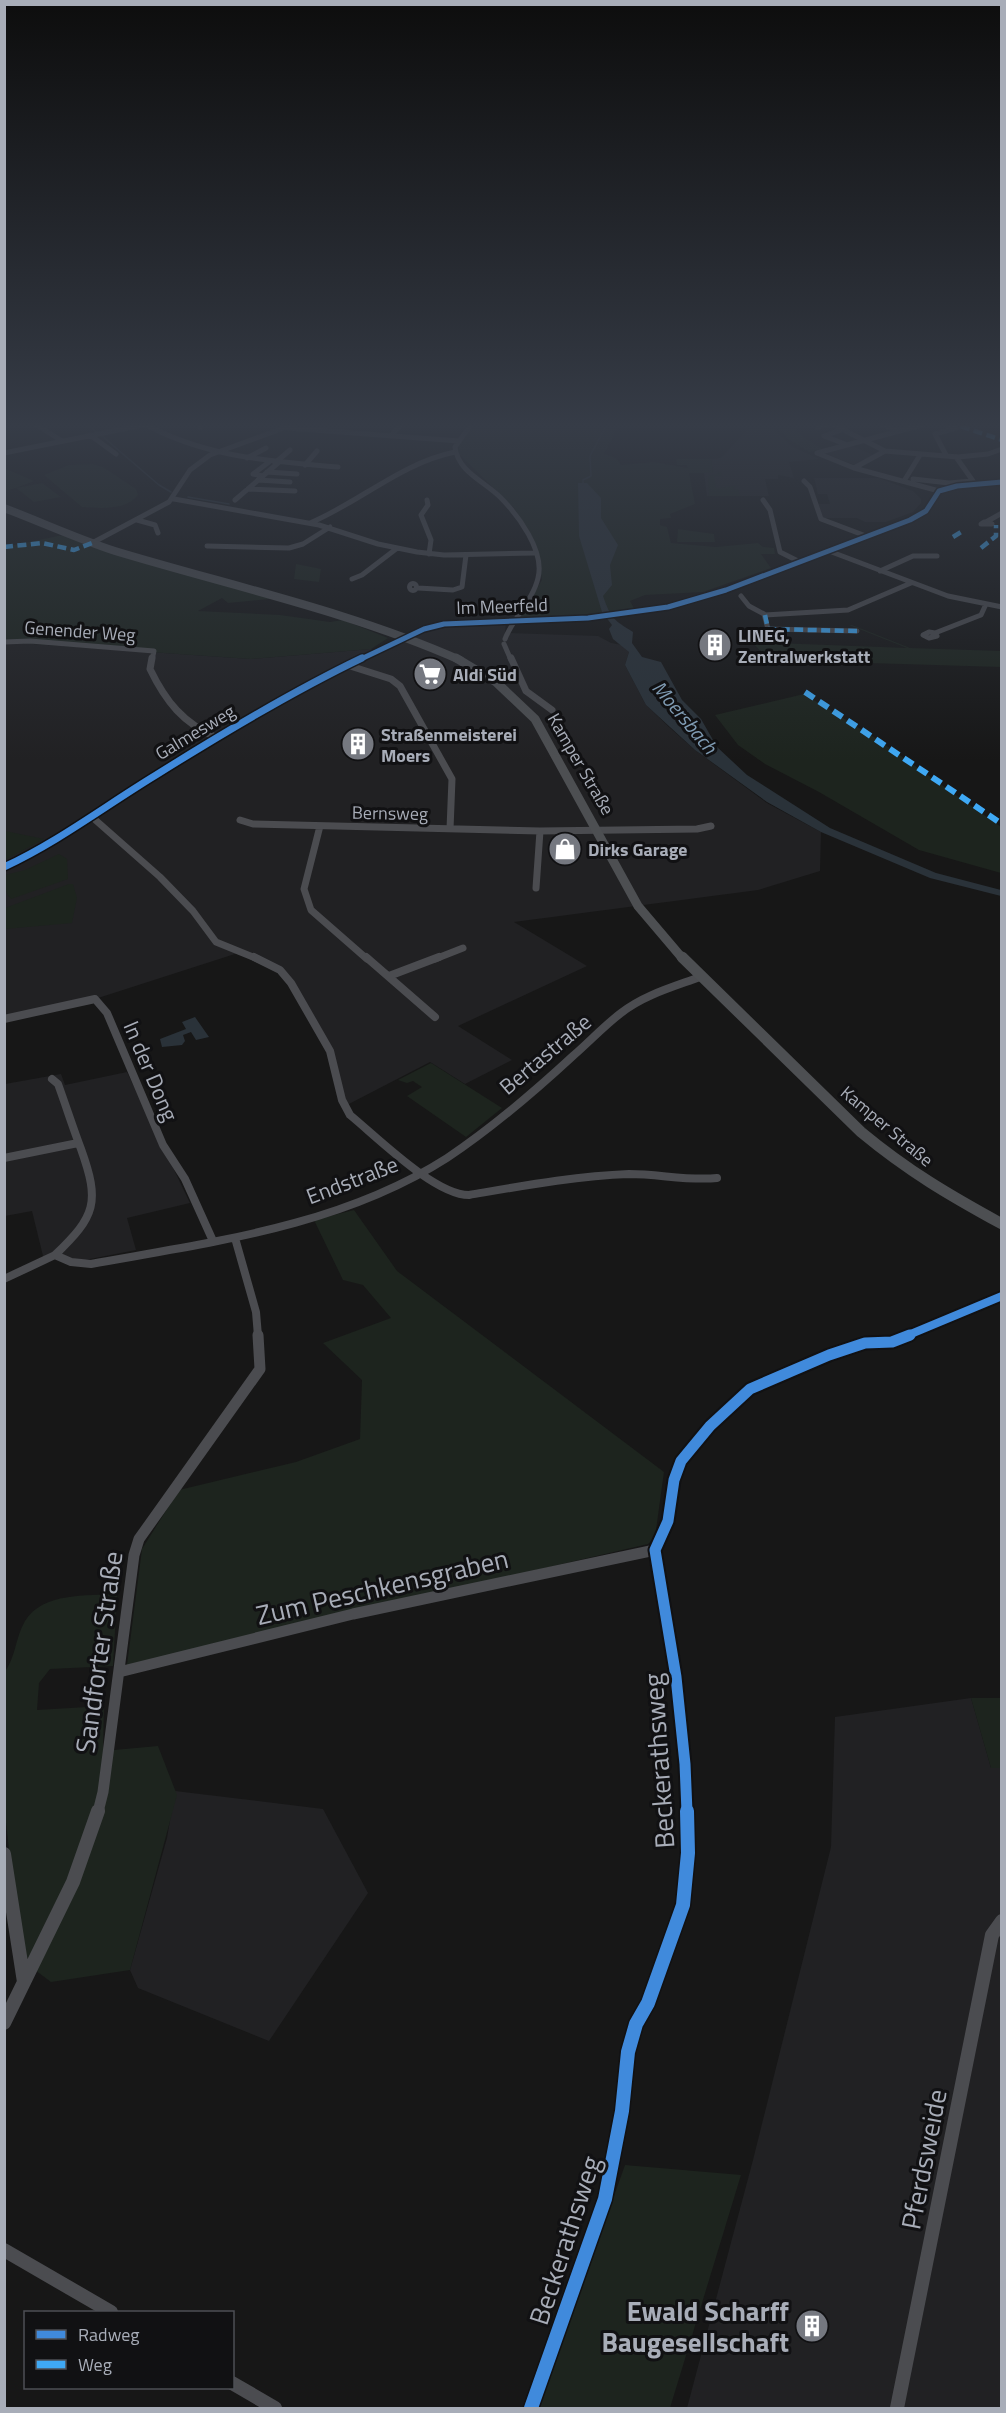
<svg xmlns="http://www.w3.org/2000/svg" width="1006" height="2413" font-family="'Titillium Web',sans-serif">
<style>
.built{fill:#212123}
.green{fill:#1d241e}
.water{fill:#2a3239}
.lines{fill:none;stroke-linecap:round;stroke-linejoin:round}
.stream{stroke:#2a3239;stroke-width:1.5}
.minor-far4{stroke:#4b4c50;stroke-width:5}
.minor-far3{stroke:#4b4c50;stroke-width:7}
.minor-far2{stroke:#4b4c50;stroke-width:8}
.minor-far1{stroke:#4b4c50;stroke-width:11}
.minor{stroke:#4b4c50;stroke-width:14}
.major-far2{stroke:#4d4f52;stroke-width:8}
.major-far1{stroke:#4d4f52;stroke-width:9}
.major{stroke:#4d4f52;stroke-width:11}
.quiet-far1{stroke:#3fa9f5;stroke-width:4.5;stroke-dasharray:9 4.5;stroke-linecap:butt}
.quiet{stroke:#3fa9f5;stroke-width:6;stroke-dasharray:11 6;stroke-linecap:butt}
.cycleway-far4-casing{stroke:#111113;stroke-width:8}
.cycleway-far3-casing{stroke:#111113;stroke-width:10}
.cycleway-far2-casing{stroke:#111113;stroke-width:12}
.cycleway-far1-casing{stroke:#111113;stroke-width:15}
.cycleway-casing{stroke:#111113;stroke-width:17}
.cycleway-far4{stroke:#408adc;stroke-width:5}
.cycleway-far3{stroke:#408adc;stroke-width:7}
.cycleway-far2{stroke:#408adc;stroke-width:8}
.cycleway-far1{stroke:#408adc;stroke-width:11}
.cycleway{stroke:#408adc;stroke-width:14}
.labels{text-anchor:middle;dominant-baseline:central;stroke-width:6;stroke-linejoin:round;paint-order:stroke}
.far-street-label{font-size:18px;fill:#a8adb8;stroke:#111113}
.far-poi-label{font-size:18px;font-weight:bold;fill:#a8adb8;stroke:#111113;text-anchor:start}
.far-water-label{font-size:20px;font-style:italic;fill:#7f9bb3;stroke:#111113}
.street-label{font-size:22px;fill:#a8adb8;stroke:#111113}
.near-street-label{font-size:27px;fill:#a8adb8;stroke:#111113}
.near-poi-label{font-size:27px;font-weight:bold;fill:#a8adb8;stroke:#111113;text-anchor:end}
</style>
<rect width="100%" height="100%" fill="#171717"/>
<path class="built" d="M748,429H774L791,446L819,459L789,462L794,478L778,475V479H765L769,496H707L704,473H713L711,459L721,458Z
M850,445L875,456L857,466L824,453Z
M814,478H879L913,491L921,499V503L913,512L886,522H865L857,518H821L815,504H830L827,494H818Z
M506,622L505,633L598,636L611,643L622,645L629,652L625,665L646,705L669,727L695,750L767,803L821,832L820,871L758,890L514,922L587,966L458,1026L512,1060L465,1084L430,1062L345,1106L330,1051L280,970L241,952L95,999L5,1018V642L251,659L371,649L377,652L438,625Z
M127,1072L190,1203L127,1218L136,1250L85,1260L43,1256L32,1211L5,1216V1084L61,1074L65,1085Z
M971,1698L991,1768H1002L1001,2408H687L753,2160L831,1847L835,1717Z
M175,1791L323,1809L368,1893L269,2041L138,1988L130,1970L167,1838Z"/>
<path class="green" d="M476,422H621L604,454L616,458L621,465L654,462L688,468L687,465H677L676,459H711L713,473H689L695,504L670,514L671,518L660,519V525L667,527L671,543L716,547L758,543L763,547L774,548L775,554H761L771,568L703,592L645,595L630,601L636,612L521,618L520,615L542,580L538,555L515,509L459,454V446Z
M772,422H793L796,428L811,427L796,429L803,437L823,449L809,452L788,439Z
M92,464L103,467L136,489L138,495C126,511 100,508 82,507L44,475L69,465Z
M4,468L34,481L16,488L42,483L61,497L34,502L16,488L5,491Z
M722,472L721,476H714L716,488L736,486L733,489H738L740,496H709L708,476Z
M678,529L714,534L715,542H677Z
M63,535L279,598L228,603L222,598L198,611L280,615L330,622L343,620L388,638L371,649L251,659L5,642V547Z
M296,564L321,569L319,582L294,579Z
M849,625H852L910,648L1001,651V667L769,660L752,642L907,648Z
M804,694L877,739L1001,827V873L919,850L819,792L765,764L738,745L715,715Z
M5,831L44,839L5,860Z
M59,854L67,859L68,879L11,899C4,892 4,885 5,875L25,870Z
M69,884H73L77,898L72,923L5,929V908Z
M431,1063L502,1108L466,1137L407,1096L422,1087L413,1081L407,1083L398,1080Z
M354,1210L397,1271L664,1472L655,1537L648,1544L127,1665L142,1549L179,1490L296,1462L360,1439L362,1380L323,1343L391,1318L363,1285L343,1280L314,1220Z
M117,1594L113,1666L50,1669L39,1683L37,1710L104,1706L103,1751L158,1746L177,1795L130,1970L51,1982L27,1964L19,1937L5,1814L4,1673C16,1657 15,1638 25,1621C43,1592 87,1596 117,1594Z
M971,1698H1001V1768H991Z
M625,2165L741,2175L670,2408H539Z"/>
<path class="water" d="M578,483H587L601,498V518L618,545L610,565L612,585L603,596C611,619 614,620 633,632L632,643L642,657L661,662L682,700L701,719L717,747L747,775L830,828L936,873L1001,890V896L930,878L821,832L767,802L695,750L646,705L625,665L629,652L613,639L609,629L612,625L602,612L579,536Z
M195,1017L209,1037L196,1040L191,1032L183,1035L185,1041L182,1045L162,1047L160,1039L186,1029L182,1022Z"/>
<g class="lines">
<path class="stream" d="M82,422L97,432
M102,436L159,485L171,492
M583,485V480L591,476L590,456L608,422
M188,497L229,504"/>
<path class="minor-far4" d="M32,422L62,441
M141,422C203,457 268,461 338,467
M198,422L200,428
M473,422L455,447C458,472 484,481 500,497C518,515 545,551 538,578C533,600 513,618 505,639
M828,422L885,451L958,457L988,454L1002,449
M875,422L898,431
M940,422L956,428L935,434L946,455
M4,423L8,422
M817,427L833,423
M288,428L459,441
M841,430L824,436L845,444
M90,435L116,454
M391,436L403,422
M4,453L158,422
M817,453L854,468L939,491
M817,453L933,422
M247,458L266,448
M275,463L290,450
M305,465L317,451
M854,468L885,451
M267,472L297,474
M263,476L253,474L269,462
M913,479L949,483L973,481L956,457
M258,480L290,482
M804,481L810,487L821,519L866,536
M904,481L920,455
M248,489L295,491
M174,499L319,525L378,544L417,552L444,555L534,553
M235,500L278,463
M427,500L428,505L421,515L431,540L429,554
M763,500L770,510L780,552L800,562
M137,520L155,525L158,533
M984,522L992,524H981Z
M986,522L1002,513
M310,523C360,502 401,463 455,452
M92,543L169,502L190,470L210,455L300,422
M207,546L289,548L303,544L330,527
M829,551L948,596L1002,607
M880,571L913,556H937
M352,579L362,575L396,549
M409.5 587a3.5 3.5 0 1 1 7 0a3.5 3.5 0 1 1-7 0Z
M418,588L453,590L462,587L466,555
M741,596L749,606L764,614L768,629L857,631
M765,615L848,610L911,583
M929,632L935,633L937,636L929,638L923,635Z
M935,633L981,615L986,604
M4,642L30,641L154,651L152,660
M504,644L511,660
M359,660L424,629L444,624L588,618L668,607L726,590L910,520L926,511L939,491L957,486L1002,482"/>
<path class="minor-far3" d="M152,658L150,669C166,702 183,723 217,738
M511,658L526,691L552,710
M347,665L391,679L400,686L452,779L450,829
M92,817L160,877L193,911L216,942L258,959
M240,820L253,824L540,831L697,829L711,826
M320,826L304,889L311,910L367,959
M4,867C58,842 105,806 156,775C223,733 291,692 362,658
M536,888L540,831
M435,959L463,948"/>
<path class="minor-far2" d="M254,957L280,970L291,983L330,1051L342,1100L350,1115C378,1138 435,1195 469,1195C522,1186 576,1176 629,1174C659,1174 688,1181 717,1178
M366,957L435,1017
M389,976L439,957
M4,1019L95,999L107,1013L163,1145L185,1179L213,1241
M52,1079L58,1084C66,1106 73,1128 81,1149C100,1202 96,1216 55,1255
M4,1158L78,1143
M235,1238L256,1312L258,1336
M4,1279L55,1255L71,1262L91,1264C212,1242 341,1226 447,1158C492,1128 534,1092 574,1055C590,1041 605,1025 621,1013C644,995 673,987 700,977
M906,1336L1002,1296"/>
<path class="minor-far1" d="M119,1672L353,1614L655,1550
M98,1812L103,1792L134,1555L139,1539L260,1369L258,1335
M687,1812L685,1764L676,1677L655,1550L668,1521L674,1480L681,1461L710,1426L750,1389L829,1355L865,1343L892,1342L910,1335"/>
<path class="minor" d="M4,1854L24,1982
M4,2023L73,1882L98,1811
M4,2250L111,2312
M232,2383L275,2408
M531,2408L605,2199L622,2111L628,2052L636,2024L648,2003L683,1905L688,1853L687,1811
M897,2408L992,1935L1002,1921"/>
<path class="major-far2" d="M4,508C41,522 78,539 115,551C231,586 349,611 460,660"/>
<path class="major-far1" d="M456,658L496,682L535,719L638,906L683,959"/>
<path class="major" d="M682,957L861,1132C908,1171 949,1195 1002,1224"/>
<path class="quiet-far1" d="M948,422L1002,440
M953,537L961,532
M4,547L42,543L74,550L92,543
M981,548L996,536V525
M765,615L768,629L857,631"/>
<path class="quiet" d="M805,692L1002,824"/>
<defs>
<path id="cycleway-far4" d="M359,660L424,629L444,624L588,618L668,607L726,590L910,520L926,511L939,491L957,486L1002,482"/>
<path id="cycleway-far3" d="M4,867C58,842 105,806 156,775C223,733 291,692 362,658"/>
<path id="cycleway-far2" d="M906,1336L1002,1296"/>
<path id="cycleway-far1" d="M687,1812L685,1764L676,1677L655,1550L668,1521L674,1480L681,1461L710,1426L750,1389L829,1355L865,1343L892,1342L910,1335"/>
<path id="cycleway" d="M531,2408L605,2199L622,2111L628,2052L636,2024L648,2003L683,1905L688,1853L687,1811"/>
</defs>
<use href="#cycleway-far4" class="cycleway-far4-casing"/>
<use href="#cycleway-far3" class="cycleway-far3-casing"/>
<use href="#cycleway-far2" class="cycleway-far2-casing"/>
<use href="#cycleway-far1" class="cycleway-far1-casing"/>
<use href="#cycleway" class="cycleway-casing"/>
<use href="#cycleway-far4" class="cycleway-far4"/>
<use href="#cycleway-far3" class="cycleway-far3"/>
<use href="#cycleway-far2" class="cycleway-far2"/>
<use href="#cycleway-far1" class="cycleway-far1"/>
<use href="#cycleway" class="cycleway"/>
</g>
<linearGradient id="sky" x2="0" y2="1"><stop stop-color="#0d0d0d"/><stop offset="0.56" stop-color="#363c47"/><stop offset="1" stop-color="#363c47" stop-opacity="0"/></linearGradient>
<rect width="1006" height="760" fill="url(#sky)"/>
<defs>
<symbol id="building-disc" viewBox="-11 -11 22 22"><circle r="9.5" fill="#757880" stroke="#111113"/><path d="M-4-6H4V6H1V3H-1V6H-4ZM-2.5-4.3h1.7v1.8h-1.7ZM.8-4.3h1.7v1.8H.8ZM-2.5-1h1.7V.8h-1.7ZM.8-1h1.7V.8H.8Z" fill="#fff"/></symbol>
<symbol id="supermarket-disc" viewBox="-11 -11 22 22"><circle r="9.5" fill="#757880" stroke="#111113"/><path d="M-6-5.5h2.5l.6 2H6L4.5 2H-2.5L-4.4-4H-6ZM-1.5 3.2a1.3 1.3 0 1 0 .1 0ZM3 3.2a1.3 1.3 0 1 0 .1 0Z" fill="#fff"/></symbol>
<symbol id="shop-disc" viewBox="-11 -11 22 22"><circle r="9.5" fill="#757880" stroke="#111113"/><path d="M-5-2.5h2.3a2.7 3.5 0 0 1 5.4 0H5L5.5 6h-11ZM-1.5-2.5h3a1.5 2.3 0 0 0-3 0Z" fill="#fff"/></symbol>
</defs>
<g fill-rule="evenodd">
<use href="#building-disc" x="696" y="626" width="38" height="38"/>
<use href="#supermarket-disc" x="411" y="655" width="38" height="38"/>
<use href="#building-disc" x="339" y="725" width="38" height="38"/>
<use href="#shop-disc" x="546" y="830" width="38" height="38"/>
<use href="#building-disc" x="793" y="2307" width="38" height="38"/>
</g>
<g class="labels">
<g class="far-street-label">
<text transform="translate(502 606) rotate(-2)">Im Meerfeld</text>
<text transform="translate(80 631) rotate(4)">Genender Weg</text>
<text transform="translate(195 732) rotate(-31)">Galmesweg</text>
<text transform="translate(581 764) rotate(60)">Kamper Straße</text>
<text transform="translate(390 813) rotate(1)">Bernsweg</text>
<text transform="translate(887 1126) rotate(40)">Kamper Straße</text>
</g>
<g class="far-poi-label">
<text x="738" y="635">LINEG,<tspan x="738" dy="21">Zentralwerkstatt</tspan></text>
<text x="453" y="674">Aldi Süd</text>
<text x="381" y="734">Straßenmeisterei<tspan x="381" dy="21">Moers</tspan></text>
<text x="588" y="849">Dirks Garage</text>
</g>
<g class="far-water-label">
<text transform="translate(685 717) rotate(50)">Moersbach</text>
</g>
<g class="street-label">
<text transform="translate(545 1054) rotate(-40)">Bertastraße</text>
<text transform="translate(151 1071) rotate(67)">In der Dong</text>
<text transform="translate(352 1180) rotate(-21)">Endstraße</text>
</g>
<g class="near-street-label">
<text transform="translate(382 1586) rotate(-13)">Zum Peschkensgraben</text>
<text transform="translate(98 1652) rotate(-82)">Sandforter Straße</text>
<text transform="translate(658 1761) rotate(-94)">Beckerathsweg</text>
<text transform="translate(923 2159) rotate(-79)">Pferdsweide</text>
<text transform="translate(564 2240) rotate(-72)">Beckerathsweg</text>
</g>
<g class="near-poi-label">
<text x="789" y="2310">Ewald Scharff<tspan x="789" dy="31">Baugesellschaft</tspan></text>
</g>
</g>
<rect width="1006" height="2413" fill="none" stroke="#a8adb8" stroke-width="12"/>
<rect x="24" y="2311" width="210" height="78" fill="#111113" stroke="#4d4f55" stroke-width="1.5"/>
<rect x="36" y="2330" width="30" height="9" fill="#408adc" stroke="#4d4f55" stroke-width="1.5"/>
<text x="78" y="2341" font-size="18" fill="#a8adb8">Radweg</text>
<rect x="36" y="2360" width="30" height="9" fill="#3fa9f5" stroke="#4d4f55" stroke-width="1.5"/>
<text x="78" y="2371" font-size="18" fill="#a8adb8">Weg</text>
</svg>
